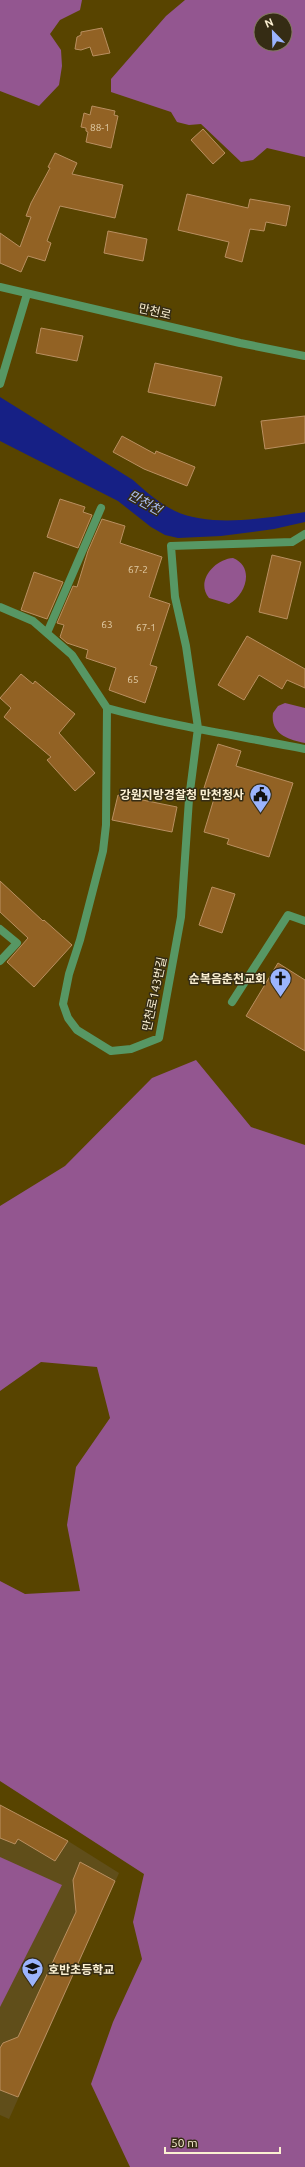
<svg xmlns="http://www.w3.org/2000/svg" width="305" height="2167" font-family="Ubuntu,'Noto Sans KR',sans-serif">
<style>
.built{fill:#604e1a}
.green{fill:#935690;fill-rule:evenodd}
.water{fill:#162085}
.building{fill:#926224;stroke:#b98f60}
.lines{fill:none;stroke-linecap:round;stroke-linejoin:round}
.minor{stroke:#579764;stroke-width:8}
.tertiary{stroke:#579764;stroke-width:8}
.labels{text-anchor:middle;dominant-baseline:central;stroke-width:3;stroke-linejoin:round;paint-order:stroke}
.number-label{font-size:10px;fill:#e1cca6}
.street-label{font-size:12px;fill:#fbf0d2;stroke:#352c14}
.poi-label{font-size:12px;font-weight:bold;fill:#fbf0d2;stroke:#352c14;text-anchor:end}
.water-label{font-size:13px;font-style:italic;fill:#acbff3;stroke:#352c14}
</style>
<rect width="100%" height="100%" fill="#584400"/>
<path class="built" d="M0,1805L68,1841L119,1873L9,2119L0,2115Z"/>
<path class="green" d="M0,0H82L80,10L60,20L50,34L61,50L62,66L59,85L39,106L0,91Z
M185,0H305V157L267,148L253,160L241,162L201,124L189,125L177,122L171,112L111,92V79L166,16ZM261,20H285V44H261Z
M233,558C255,567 246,595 229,604L209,598C195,581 215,559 233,558Z
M285,703L305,708V743C289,740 270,734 273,713L278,706Z
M196,1060L251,1127L305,1145V2167H130L91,2084L113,2022L142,1959L133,1922L144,1874L0,1781V1581L25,1594L80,1591L67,1525L76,1467L110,1418L97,1367L41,1362L0,1391V1206L65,1166L152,1078Z
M0,1857L62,1885L0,2007Z"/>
<path class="water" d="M0,397L133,480C145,491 160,504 175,511C211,528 267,518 305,512V522L274,529L221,536L178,538L165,535L151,527L118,501L0,441Z"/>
<path class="building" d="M102,28L110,53L93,56L90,47L81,50L75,49L77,37L81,35V32Z
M92,106L115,111L114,115L118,116L111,148L86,142L88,132L86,131V128L81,127L84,113L90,115Z
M203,129L225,153L213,164L191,140Z
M55,153L77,163L72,174L123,185L115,218L60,206L47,241L51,243L45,261L28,256L21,272L0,263V233L20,247L31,217L26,216L31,203L50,168L48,167Z
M187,194L248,208L250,199L290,206L286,226L266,222L264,231L250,229L242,262L225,257L229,242L178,230Z
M108,231L147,239L143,261L104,253Z
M41,328L83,336L77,361L36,353Z
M155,363L222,377L215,406L148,392Z
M305,416V443L265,449L261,421Z
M122,436L155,454L156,451L195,467L187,486L144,469L113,452Z
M60,499L85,507L83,512L92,515L78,548L47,537Z
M102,519L125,526L120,543L162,557L149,597L170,604L150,665L157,667L145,703L109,690L116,668L86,658L88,650L67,643L60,637L64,625L57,623L73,586L77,587L88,551Z
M272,555L301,562L287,619L259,612Z
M34,572L63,582L47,619L21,610Z
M247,636L305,669V688L287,680L282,689L259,675L244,700L218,685Z
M21,674L33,684L35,681L75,714L59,733L95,773L75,791L47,760L51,757L4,717L11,708L0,698Z
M218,744L241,751L236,766L293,783L269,857L227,844L229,839L204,832L216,792L204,788Z
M118,795L177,807L172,832L112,820Z
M0,881L43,921L44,920L72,945L34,987L7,962L28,938L0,912Z
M212,887L235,894L222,933L199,925Z
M278,963L305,980V1051L246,1016Z
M0,1805L68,1841L55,1861L18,1839L15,1844L0,1838Z
M80,1862L115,1881L18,2097L0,2090V2048L3,2043L18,2037L76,1912L73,1880Z"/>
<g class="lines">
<path class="minor" d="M0,384L27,294
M0,607L33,621L72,655L107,708C172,726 239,736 305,749
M47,633L101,508
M107,708L106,825L103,851L80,940L69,974L63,1004L68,1018L77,1030L111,1051L131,1049L159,1038L181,917L189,799L198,728L186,646L175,597L171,546L292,542L305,534
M0,929L17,943L0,961
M232,1002L288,915L305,921"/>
<path class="tertiary" d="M0,287L240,343L305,356"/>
</g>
<defs>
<symbol id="civic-pin" viewBox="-11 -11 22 30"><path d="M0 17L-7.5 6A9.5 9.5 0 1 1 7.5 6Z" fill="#9bb4fd" stroke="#352c14"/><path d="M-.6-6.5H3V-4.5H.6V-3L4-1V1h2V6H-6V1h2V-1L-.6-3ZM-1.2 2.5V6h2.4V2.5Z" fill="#111"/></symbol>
<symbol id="church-pin" viewBox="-11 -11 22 30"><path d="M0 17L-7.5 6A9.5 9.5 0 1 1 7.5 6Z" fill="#9bb4fd" stroke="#352c14"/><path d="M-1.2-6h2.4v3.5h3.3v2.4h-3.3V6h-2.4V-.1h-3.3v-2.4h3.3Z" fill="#111"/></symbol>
<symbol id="school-pin" viewBox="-11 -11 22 30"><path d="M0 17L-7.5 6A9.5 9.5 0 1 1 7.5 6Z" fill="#9bb4fd" stroke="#352c14"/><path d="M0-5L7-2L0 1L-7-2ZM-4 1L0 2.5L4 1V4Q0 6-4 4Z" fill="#111"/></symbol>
</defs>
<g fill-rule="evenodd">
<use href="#civic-pin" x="248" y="782" width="25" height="34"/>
<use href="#church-pin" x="268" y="966" width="25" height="34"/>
<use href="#school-pin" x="20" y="1956" width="25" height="34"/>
</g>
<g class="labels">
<g class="number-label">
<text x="100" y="127">88-1</text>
<text x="138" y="569">67-2</text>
<text x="107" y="624">63</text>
<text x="146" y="627">67-1</text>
<text x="133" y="679">65</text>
</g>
<g class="street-label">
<text transform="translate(155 311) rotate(13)">만천로</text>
<text transform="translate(154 994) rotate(-78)">만천로143번길</text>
</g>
<g class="poi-label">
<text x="244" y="794">강원지방경찰청 만천청사</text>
<text x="266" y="978">순복음춘천교회</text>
<text x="48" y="1969" text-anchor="start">호반초등학교</text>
</g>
<g class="water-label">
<text transform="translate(145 502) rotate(29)">만천천</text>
</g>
</g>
<g transform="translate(273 32) rotate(337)"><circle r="19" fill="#352c14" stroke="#847a60"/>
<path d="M0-3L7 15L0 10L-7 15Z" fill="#9bb4fd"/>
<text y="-6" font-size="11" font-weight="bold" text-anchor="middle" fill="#fbf0d2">N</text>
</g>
<path d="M165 2147v6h115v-6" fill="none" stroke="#fbf0d2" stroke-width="2"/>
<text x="171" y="2147" font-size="12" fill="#fbf0d2" stroke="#352c14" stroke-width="3" paint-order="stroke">50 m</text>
</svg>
